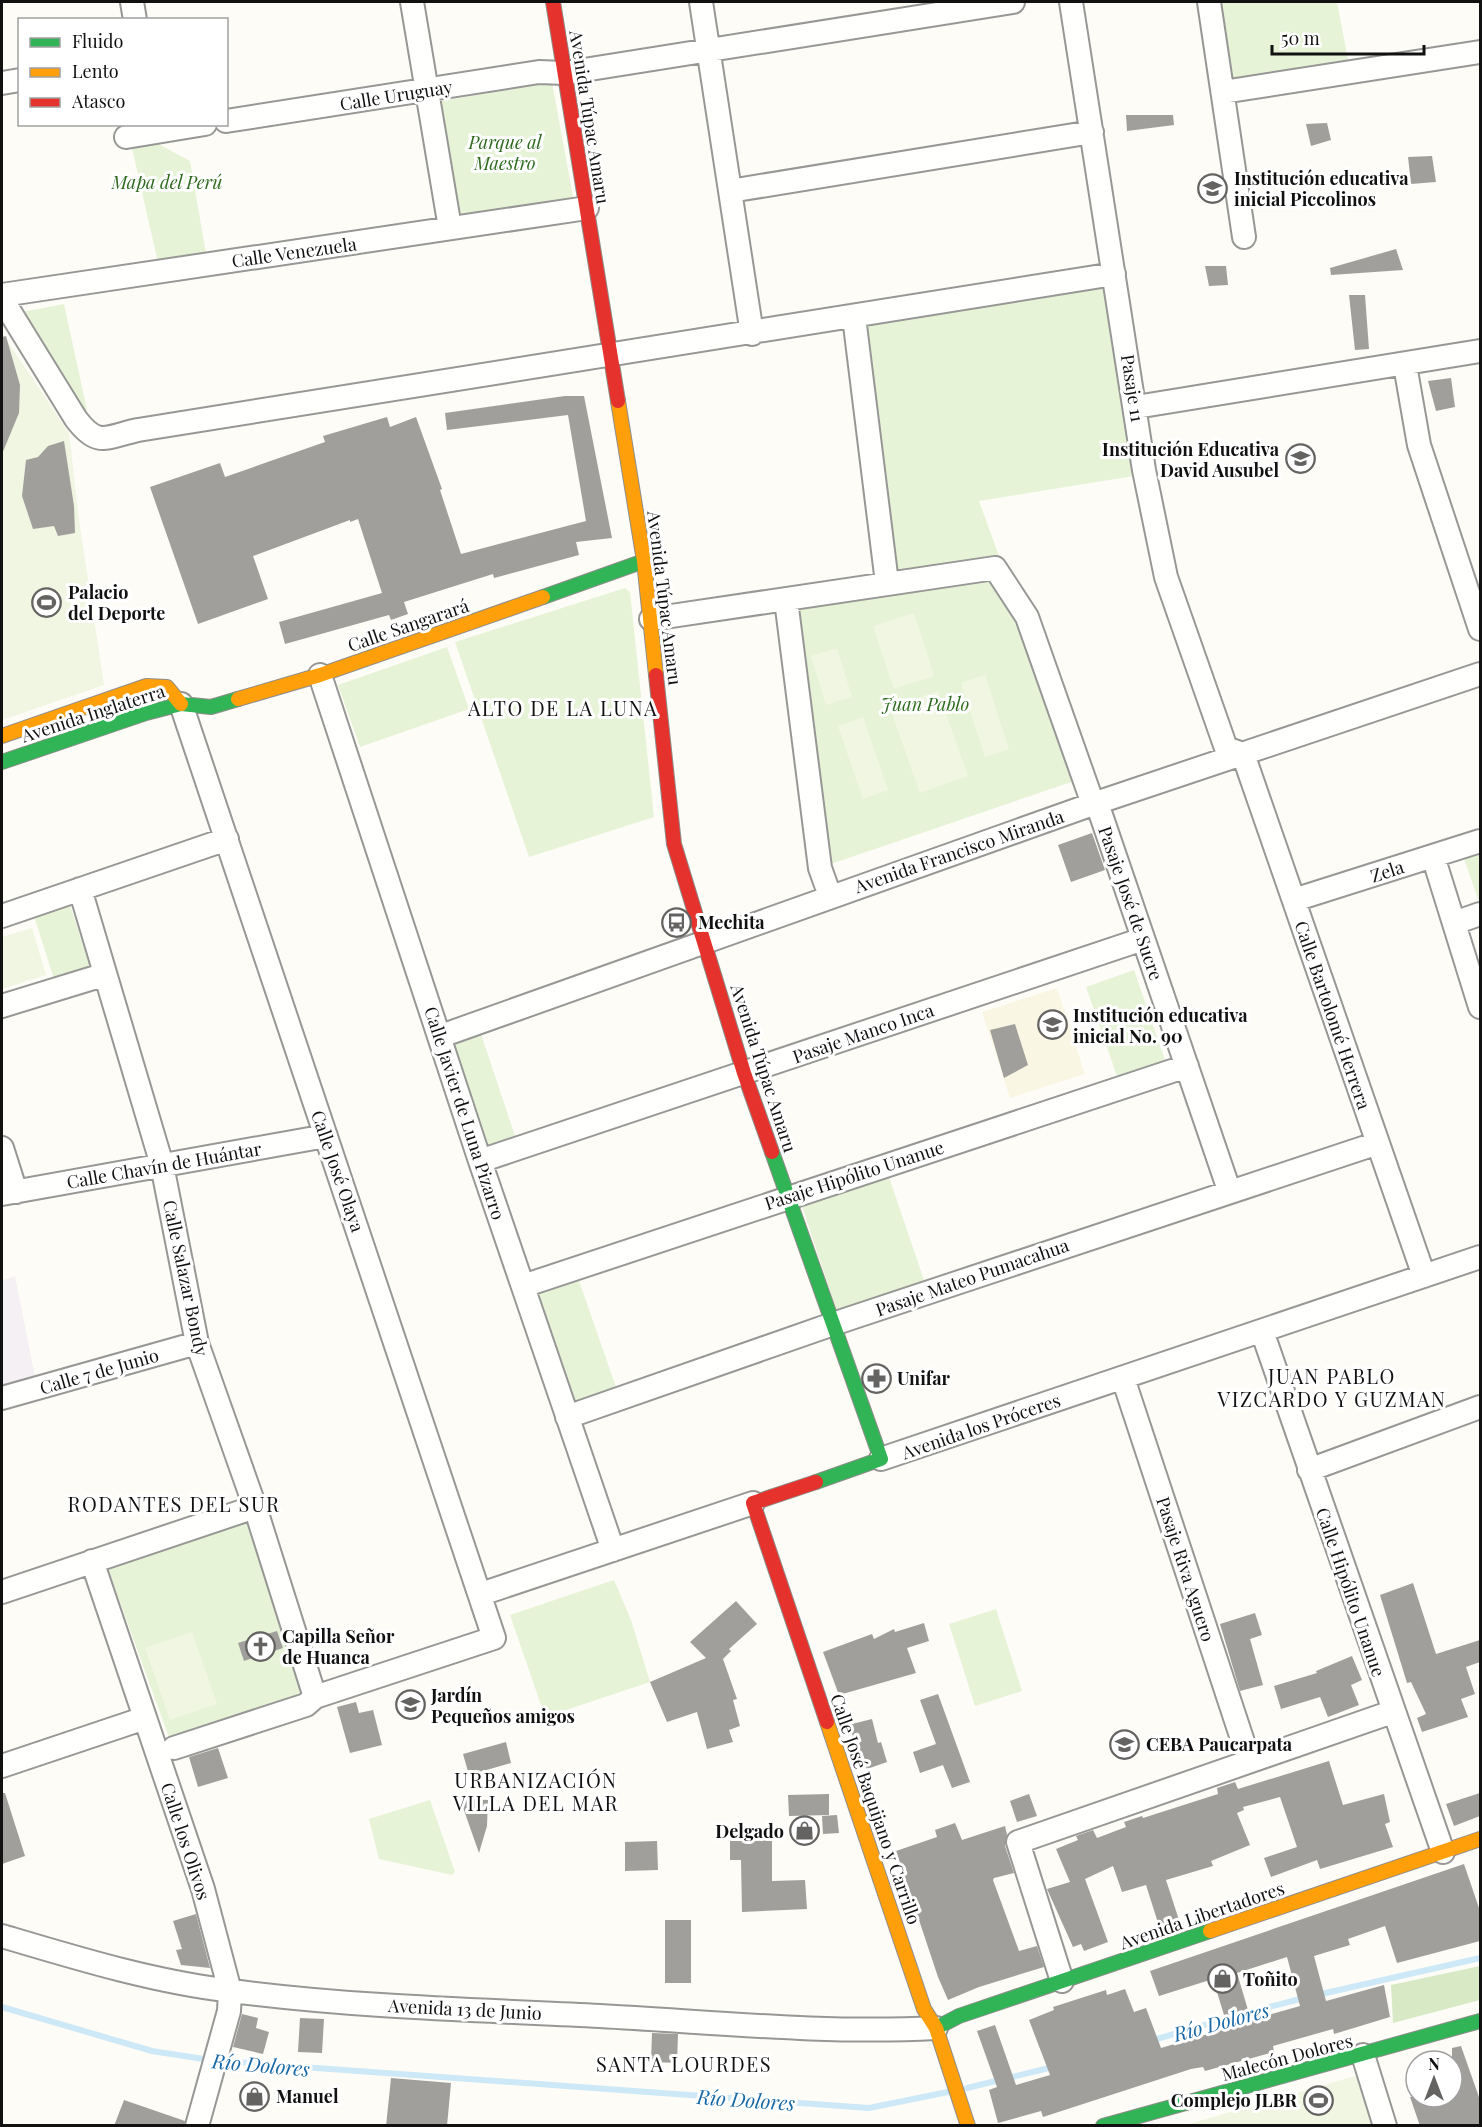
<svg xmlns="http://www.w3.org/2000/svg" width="1482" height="2127" font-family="'Playfair Display',serif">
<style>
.industrial{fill:#f5f0f3}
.farmland{fill:#f9f7e4}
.green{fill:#e7f3d7}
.forest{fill:#d8eac5}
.pitch{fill:#f0f6e1}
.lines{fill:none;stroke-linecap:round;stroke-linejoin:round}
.stream{stroke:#cde8f7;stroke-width:6}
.building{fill:#a19f9c;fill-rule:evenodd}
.street-casing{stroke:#979795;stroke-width:26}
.fast-casing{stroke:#8e8d8b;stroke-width:16}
.slow-casing{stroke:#8e8d8b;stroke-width:16}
.jam-casing{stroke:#8e8d8b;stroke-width:16}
.street{stroke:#fffffe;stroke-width:22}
.fast{stroke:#30b455;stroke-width:14}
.slow{stroke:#ff9f0a;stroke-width:14}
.jam{stroke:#e5322d;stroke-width:14}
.labels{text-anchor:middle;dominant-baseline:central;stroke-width:6;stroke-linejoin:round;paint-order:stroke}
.street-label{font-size:18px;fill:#111;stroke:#fff}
.park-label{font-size:18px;font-style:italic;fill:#2f6b1f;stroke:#fff}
.poi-label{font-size:18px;font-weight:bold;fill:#111;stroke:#fff;text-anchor:start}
.neighbourhood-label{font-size:20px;letter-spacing:1.5px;fill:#111;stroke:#fff}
.water-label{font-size:20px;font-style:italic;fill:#1768a6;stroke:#fff}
</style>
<rect width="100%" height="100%" fill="#fdfcf7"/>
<path class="industrial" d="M15,1276L35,1377L2,1385V1281Z"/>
<path class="farmland" d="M1057,988L1085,1074L1010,1098L982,1012Z"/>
<path class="green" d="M1217,2H1337L1349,65L1232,85Z
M552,82L574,202L457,221L437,102Z
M151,140L190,161L207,259L159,267L131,144Z
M1098,287L1108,292L1134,476L979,501L1080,779L825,866L791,598L892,584L860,324Z
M64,304L90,424L22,312Z
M625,588L630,592L654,817L529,857L455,642Z
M447,647L469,709L360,747L338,685Z
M1480,847V905L1462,853Z
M69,902L90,967L54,979L33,913Z
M1134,970L1165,1060L1117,1076L1086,987Z
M479,1028L517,1142L485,1152L448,1039Z
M887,1171L926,1286L838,1315L800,1200Z
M577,1275L617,1390L573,1405L533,1289Z
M243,1521L250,1526L305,1697L171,1743L107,1566Z
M614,1580L631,1620L650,1682L545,1717L510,1615Z
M996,1609L1022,1691L975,1706L949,1624Z
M430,1800L455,1872L452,1875L379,1859L369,1819Z"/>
<path class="forest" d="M1480,1966V2000L1393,2023L1391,1985Z"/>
<path class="pitch" d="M2,333L69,433L79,520L104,685L2,720Z
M914,613L934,676L894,689L873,626Z
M837,648L852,697L826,705L811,656Z
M985,675L1009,749L985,757L961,683Z
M938,691L968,776L920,793L890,708Z
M863,717L888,790L863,799L838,726Z
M32,928L46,975L2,989V937Z
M192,1632L217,1704L170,1720L145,1648Z
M1359,2075L1374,2126H1182Z"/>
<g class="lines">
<path class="stream" d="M1317,1995L1480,1958
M2,2007L152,2051L210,2060
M1242,2014L1304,1998
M1150,2041L1232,2017
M220,2061L869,2108L948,2092
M967,2088L1053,2067"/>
</g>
<path class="building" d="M1126,115H1173L1174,125L1127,131Z
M1327,123L1331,140L1311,146L1306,124Z
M1432,156L1436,182L1411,184L1408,157Z
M1396,249L1403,270L1331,275L1330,268Z
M1205,266H1226L1228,285L1209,286Z
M1349,295H1365L1369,349L1355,350Z
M6,336L20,385L19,413L2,454V337Z
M1451,378L1455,407L1436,411L1428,381Z
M565,396H584L612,538L576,542L579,555L494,578L493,574L404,602L408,614L391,620L389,615L285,644L279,622L382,593L358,519L350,522V520L253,556L268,599L198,624L150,487L220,463L225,477L325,442L323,436L387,417L390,427L416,417L442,489L440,490L461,554L586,521L568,415L447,430L445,413Z
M64,441L74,506L75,533L58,536L54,526L33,529L22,496L26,460L38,457L48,446Z
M1092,833L1105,870L1071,882L1058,845Z
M1015,1024L1028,1065L1004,1078L990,1030Z
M1413,1583L1436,1654L1480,1640V1662L1466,1667L1475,1694L1461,1699L1468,1717L1422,1732L1417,1718L1426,1714L1411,1682L1407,1683L1380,1595Z
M736,1601L757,1624L729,1649L731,1651L723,1659L737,1699L733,1700L740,1726L729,1730L733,1742L707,1749L697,1712L667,1722L650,1682L706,1658L690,1642Z
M1255,1613L1262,1635L1250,1639L1263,1685L1240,1691L1220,1624Z
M924,1623L929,1641L907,1648L916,1673L839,1695L823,1652L872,1634L874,1639L894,1629L895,1632Z
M277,1631L283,1648L244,1661L238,1643Z
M1352,1656L1362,1680L1351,1685L1359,1705L1328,1717L1320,1697L1281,1709L1274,1686L1317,1673L1316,1671Z
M938,1694L970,1782L952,1788L943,1765L920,1773L913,1752L936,1744L920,1700Z
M356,1702L359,1713L373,1710L382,1745L350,1753L337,1707Z
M872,1719L878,1743L881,1742L887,1762L867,1769L848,1725Z
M506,1742L511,1763L469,1775L463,1754Z
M218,1748L228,1778L198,1787L189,1757Z
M1329,1761L1343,1805L1384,1794L1390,1822L1385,1824L1393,1847L1320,1869L1317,1860L1271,1877L1264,1858L1297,1847L1280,1797L1243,1807L1244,1810L1237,1813L1250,1845L1211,1861L1213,1866L1166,1880L1179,1920L1159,1926L1146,1885L1122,1892L1113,1866L1085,1879L1108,1942L1084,1951L1081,1944L1073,1947L1047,1889L1070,1882L1056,1849L1078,1840L1076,1836L1093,1830L1097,1838L1126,1827L1124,1822L1142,1816L1143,1818L1218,1794L1217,1788L1235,1782L1238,1789Z
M2,1793H5L25,1856L2,1864Z
M1480,1793V1816L1454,1826L1446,1804Z
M829,1794V1815L789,1816L788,1795Z
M1029,1794L1037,1816L1017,1822L1010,1801Z
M460,1799L488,1800L487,1826L479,1853Z
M837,1815L839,1833L823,1834L822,1816Z
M955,1823L962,1840L1005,1826L1007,1835L1005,1846L1014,1873L994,1878L993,1880L1019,1951L1037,1946L1044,1967L979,1987L948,2000L938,1977L896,1851L937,1837L935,1830Z
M772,1840V1881L805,1880L807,1909L742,1912L741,1860H730V1841Z
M657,1841L658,1870L625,1871V1842Z
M1464,1864L1480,1911V1941L1397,1963L1385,1926L1348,1939L1350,1945L1314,1956L1326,2001L1384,1985L1390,2017L1334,2034L1333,2029L1273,2046L1274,2052L1205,2071L1203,2067L1191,2069L1043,2117L1041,2111L998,2123L989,2090L997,2087L977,2031L995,2025L1016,2085L1050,2075L1029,2020L1054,2010L1053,2007L1106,1990L1107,1995L1125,1989L1134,2012L1146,2008L1161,2048L1228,2028L1213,1979L1159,1996L1150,1971ZM1287,1957L1300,2006L1251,2020L1237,1973Z
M196,1914L210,1968L181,1965L176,1950L182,1949L173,1921Z
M665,1920H691V1983H665Z
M242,2014L258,2018L256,2028L269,2032L263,2054L233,2047Z
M300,2018L324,2019L322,2053L298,2052Z
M652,2033L678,2034L677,2063L651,2062Z
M1461,2046L1480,2100V2126H1420L1410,2097H1452V2048Z
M391,2078L451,2083L447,2126H386Z
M124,2100L185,2121L184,2126H114Z"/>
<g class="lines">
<defs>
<path id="street" d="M132,2L135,20
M412,2L450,228
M701,2L752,334
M1071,2L1144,470L1166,577L1226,748L1243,754L1424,1276
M1209,2L1244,237
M2,83L20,80
M1223,92L1480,52
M226,121L539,72L565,73L1013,2
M126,137L205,124
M730,191L1092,132
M2,295L587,208
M2,299L76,419C98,448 106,437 138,430L1114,274
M854,317L887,583
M1405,365L1419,445L1480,629
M1136,407L1480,351
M786,600L820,868L830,896
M651,619L995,568L1027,617L1093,804L1100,812L1229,1190
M320,675L480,1161L613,1550
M1433,856L1480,1007
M80,889L162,1165L197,1343L255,1507L315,1697
M1294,900L1480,841
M2,916L227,839
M1454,923L1480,914
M2,1006L103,975
M441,1036L1093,804L1480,674
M2,1148L16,1192
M480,1161L1143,939
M2,1194L326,1136
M523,1286L1187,1066
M1262,1331L1443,1852
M1123,1378L1249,1760
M2,1398L197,1343
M567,1417L833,1324L1378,1143
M881,1459L1480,1257
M1309,1470L1480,1407
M92,1561L203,1889L230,1991L229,2011L197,2126
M2,1592L255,1507
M481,1594L753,1503
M174,1748L306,1705L315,1697L494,1638L181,704
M2,1766L145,1718
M2,1936C76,1958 154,1982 232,1991C354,2007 478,2010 600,2016C712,2022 825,2034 936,2028
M1062,1981L1018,1842L1392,1712
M1363,2055L1385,2126"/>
<path id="fast" d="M543,597L644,561
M2,762L146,713L181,704L211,707L238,699
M772,1152L881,1459L816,1482
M936,2028L959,2016L1210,1931
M1103,2126L1480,2021"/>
<path id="slow" d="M618,401L644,561L656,675
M238,699L320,675L543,597
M2,736L146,686L167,687L181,704
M827,1722L924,2009L936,2028L968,2126
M1210,1931L1480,1839"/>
<path id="jam" d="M553,2L618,401
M656,675L674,844L744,1073L772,1152
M816,1482L753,1503L827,1722"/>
</defs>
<use href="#street" class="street-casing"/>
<use href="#fast" class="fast-casing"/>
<use href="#slow" class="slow-casing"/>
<use href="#jam" class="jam-casing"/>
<use href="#street" class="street"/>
<use href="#fast" class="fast"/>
<use href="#slow" class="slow"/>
<use href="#jam" class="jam"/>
</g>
<defs>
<symbol id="school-ring" viewBox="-11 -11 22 22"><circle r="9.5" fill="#fff" stroke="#646362" stroke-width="1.5"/><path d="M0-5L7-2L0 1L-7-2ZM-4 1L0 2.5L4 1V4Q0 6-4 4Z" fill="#646362"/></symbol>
<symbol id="stadium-ring" viewBox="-11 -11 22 22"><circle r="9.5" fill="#fff" stroke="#646362" stroke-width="1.5"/><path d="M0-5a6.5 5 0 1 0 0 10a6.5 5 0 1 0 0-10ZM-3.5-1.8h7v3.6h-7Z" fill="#646362"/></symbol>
<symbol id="bus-ring" viewBox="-11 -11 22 22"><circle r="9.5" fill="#fff" stroke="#646362" stroke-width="1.5"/><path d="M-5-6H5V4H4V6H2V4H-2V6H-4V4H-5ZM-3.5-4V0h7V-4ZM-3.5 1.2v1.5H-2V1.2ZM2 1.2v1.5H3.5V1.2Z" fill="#646362"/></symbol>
<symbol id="pharmacy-ring" viewBox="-11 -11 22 22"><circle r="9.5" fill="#fff" stroke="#646362" stroke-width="1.5"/><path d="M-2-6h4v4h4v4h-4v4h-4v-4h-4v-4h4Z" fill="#646362"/></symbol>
<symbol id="church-ring" viewBox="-11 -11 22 22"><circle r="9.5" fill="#fff" stroke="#646362" stroke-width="1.5"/><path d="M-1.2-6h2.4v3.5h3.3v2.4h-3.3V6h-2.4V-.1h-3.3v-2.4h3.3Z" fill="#646362"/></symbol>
<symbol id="shop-ring" viewBox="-11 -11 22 22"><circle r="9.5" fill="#fff" stroke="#646362" stroke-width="1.5"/><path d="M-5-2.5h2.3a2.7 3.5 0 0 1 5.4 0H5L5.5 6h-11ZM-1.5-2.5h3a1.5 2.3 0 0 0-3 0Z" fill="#646362"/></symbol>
</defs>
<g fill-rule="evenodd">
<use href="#school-ring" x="1196" y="172" width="33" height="33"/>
<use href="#school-ring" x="1284" y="442" width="33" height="33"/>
<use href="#stadium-ring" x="30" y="586" width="33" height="33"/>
<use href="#bus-ring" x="660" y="906" width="33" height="33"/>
<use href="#school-ring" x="1036" y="1008" width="33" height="33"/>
<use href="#pharmacy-ring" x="860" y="1362" width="33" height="33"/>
<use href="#church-ring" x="244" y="1630" width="33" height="33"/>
<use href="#school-ring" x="394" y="1688" width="33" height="33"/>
<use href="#school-ring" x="1108" y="1728" width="33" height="33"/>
<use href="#shop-ring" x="788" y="1814" width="33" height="33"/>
<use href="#shop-ring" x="1206" y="1962" width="33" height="33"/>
<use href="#shop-ring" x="238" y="2080" width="33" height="33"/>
<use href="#stadium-ring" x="1302" y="2084" width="33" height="33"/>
</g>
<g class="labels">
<g class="street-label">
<text transform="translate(396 95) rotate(-9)">Calle Uruguay</text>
<text transform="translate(590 117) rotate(81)">Avenida Túpac Amaru</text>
<text transform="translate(294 252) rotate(-8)">Calle Venezuela</text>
<text transform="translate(1133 388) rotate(81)">Pasaje 11</text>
<text transform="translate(665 598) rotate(83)">Avenida Túpac Amaru</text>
<text transform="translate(408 625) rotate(-19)">Calle Sangarará</text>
<text transform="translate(93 713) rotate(-18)">Avenida Inglaterra</text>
<text transform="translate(959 851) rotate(-19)">Avenida Francisco Miranda</text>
<text transform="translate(1387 871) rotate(-18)">Zela</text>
<text transform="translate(1131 903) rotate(71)">Pasaje José de Sucre</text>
<text transform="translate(1333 1015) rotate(71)">Calle Bartolomé Herrera</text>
<text transform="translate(863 1033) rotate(-19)">Pasaje Manco Inca</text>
<text transform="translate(764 1068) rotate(72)">Avenida Túpac Amaru</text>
<text transform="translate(465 1113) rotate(72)">Calle Javier de Luna Pizarro</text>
<text transform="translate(164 1165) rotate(-10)">Calle Chavín de Huántar</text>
<text transform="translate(338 1171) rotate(71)">Calle José Olaya</text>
<text transform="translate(854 1175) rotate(-18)">Pasaje Hipólito Unanue</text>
<text transform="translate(972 1277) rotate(-19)">Pasaje Mateo Pumacahua</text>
<text transform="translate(186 1278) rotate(78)">Calle Salazar Bondy</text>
<text transform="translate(99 1371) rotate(-16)">Calle 7 de Junio</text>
<text transform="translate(981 1426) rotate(-19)">Avenida los Próceres</text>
<text transform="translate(1186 1569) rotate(72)">Pasaje Riva Aguero</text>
<text transform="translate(1351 1592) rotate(71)">Calle Hipólito Unanue</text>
<text transform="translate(876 1809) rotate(71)">Calle José Baquijano y Carrillo</text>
<text transform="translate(186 1841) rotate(72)">Calle los Olivos</text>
<text transform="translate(1202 1915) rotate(-19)">Avenida Libertadores</text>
<text transform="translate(465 2009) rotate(3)">Avenida 13 de Junio</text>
<text transform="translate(1287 2057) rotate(-15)">Malecón Dolores</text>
</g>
<g class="park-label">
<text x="505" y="142">Parque al<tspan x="505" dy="21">Maestro</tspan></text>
<text x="167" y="182">Mapa del Perú</text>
<text x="925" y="704">Juan Pablo</text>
</g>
<g class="poi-label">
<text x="1234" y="178">Institución educativa<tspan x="1234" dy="21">inicial Piccolinos</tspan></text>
<text x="1279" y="449" text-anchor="end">Institución Educativa<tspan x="1279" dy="21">David Ausubel</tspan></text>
<text x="68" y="592">Palacio<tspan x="68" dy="21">del Deporte</tspan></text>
<text x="698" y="922">Mechita</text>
<text x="1073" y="1015">Institución educativa<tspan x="1073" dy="21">inicial No. 90</tspan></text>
<text x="897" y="1378">Unifar</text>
<text x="282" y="1636">Capilla Señor<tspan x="282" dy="21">de Huanca</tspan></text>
<text x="431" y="1695">Jardín<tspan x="431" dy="21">Pequeños amigos</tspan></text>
<text x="1146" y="1744">CEBA Paucarpata</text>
<text x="784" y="1831" text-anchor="end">Delgado</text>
<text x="1243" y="1979">Toñito</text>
<text x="276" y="2096">Manuel</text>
<text x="1297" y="2100" text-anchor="end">Complejo JLBR</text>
</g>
<g class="neighbourhood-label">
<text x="563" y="707">ALTO DE LA LUNA</text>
<text x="1332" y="1375">JUAN PABLO<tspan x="1332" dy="23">VIZCARDO Y GUZMAN</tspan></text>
<text x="174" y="1503">RODANTES DEL SUR</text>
<text x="536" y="1779">URBANIZACIÓN<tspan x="536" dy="23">VILLA DEL MAR</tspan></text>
<text x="684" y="2063">SANTA LOURDES</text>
</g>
<g class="water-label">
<text transform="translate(1221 2021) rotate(-15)">Río Dolores</text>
<text transform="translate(261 2064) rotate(5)">Río Dolores</text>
<text transform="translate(746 2099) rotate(4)">Río Dolores</text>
</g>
</g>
<rect width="1482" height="2127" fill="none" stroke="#111111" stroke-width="6"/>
<rect x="18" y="18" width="210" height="108" fill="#ffffff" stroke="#a0a0a0" stroke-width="1.5"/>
<rect x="30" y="38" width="30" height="9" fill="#30b455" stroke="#a0a0a0" stroke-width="1.5"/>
<text x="72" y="48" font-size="18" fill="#111111">Fluido</text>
<rect x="30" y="68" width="30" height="9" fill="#ff9f0a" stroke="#a0a0a0" stroke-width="1.5"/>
<text x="72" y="78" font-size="18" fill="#111111">Lento</text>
<rect x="30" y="98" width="30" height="9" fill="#e5322d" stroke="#a0a0a0" stroke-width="1.5"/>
<text x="72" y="108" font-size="18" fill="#111111">Atasco</text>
<g transform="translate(1434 2079)"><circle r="28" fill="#ffffff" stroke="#a0a0a0" stroke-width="1.5"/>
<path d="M0-4.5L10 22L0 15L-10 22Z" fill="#646362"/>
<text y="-9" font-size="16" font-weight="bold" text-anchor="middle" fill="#111111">N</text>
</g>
<path d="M1272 45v9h152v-9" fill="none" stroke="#111111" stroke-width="3"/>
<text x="1281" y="45" font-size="18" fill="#111111" stroke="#ffffff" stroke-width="4.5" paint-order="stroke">50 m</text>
</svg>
